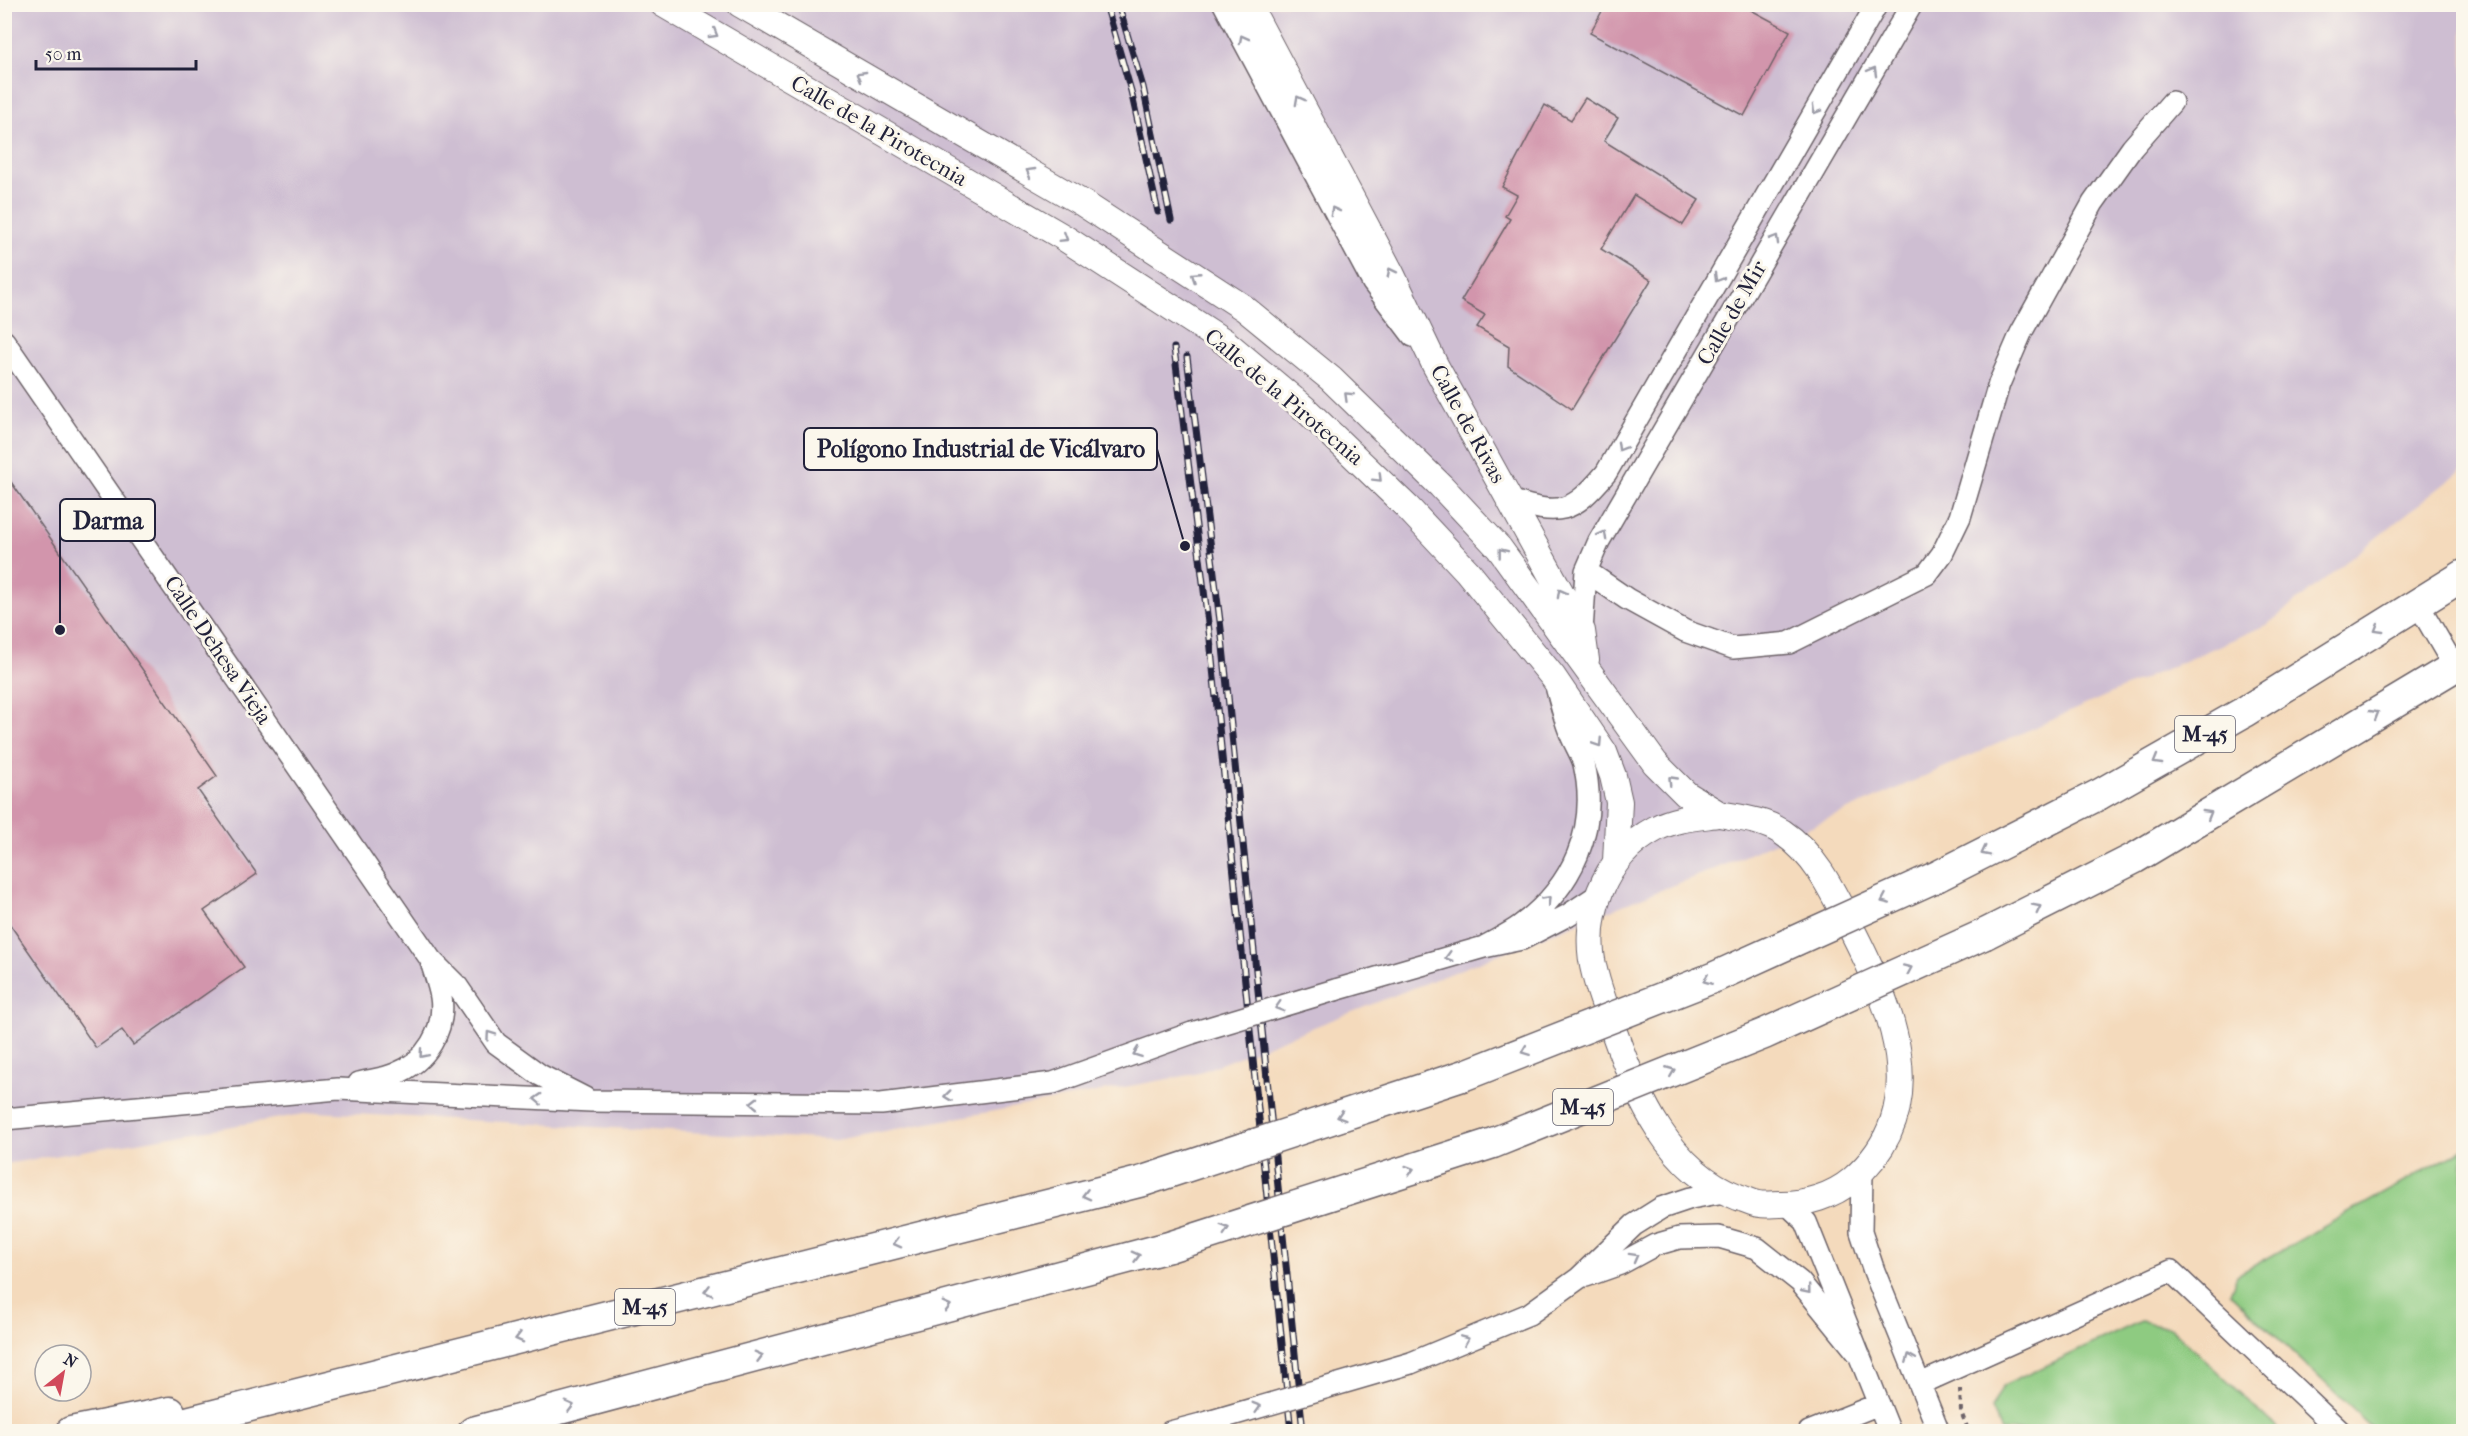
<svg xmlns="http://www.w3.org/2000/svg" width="2468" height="1436" font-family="'IM FELL French Canon',serif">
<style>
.industrial{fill:#cebed2}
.green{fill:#8ecb81;stroke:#58765e;stroke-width:1.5}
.building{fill:#d295ac}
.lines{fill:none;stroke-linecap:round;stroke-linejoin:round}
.minor-casing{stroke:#6c6268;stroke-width:24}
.major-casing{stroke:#6c6268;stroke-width:28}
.highway-casing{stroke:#6c6268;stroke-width:33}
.path{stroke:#6c6268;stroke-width:4;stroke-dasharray:4.5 4.5;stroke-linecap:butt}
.minor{stroke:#fff;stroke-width:21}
.major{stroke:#fff;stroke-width:26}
.highway{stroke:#fff;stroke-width:30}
.rail-casing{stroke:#22223b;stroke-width:7}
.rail{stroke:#fbf7ec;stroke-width:4.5;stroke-dasharray:14;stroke-linecap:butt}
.minor-bridge-casing{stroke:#6c6268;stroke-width:24;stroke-linecap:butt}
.highway-bridge-casing{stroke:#6c6268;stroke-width:33;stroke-linecap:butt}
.minor-bridge{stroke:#fff;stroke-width:21}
.highway-bridge{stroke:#fff;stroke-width:30}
.oneway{stroke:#9c9ca7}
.labels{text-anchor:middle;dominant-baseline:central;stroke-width:6;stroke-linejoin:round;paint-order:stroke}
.shield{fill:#fbf7ec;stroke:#636270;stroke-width:1.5}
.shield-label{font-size:21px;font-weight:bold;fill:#22223b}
.street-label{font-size:22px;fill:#22223b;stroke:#fbf7ec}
.leader{fill:none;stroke:#22223b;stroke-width:2}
.callout-dot{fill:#22223b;stroke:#fbf7ec;stroke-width:2}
.callout{fill:#fbf7ec;stroke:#22223b;stroke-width:2}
.callout-label{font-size:24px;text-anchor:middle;font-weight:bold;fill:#22223b}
</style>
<rect width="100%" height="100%" fill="#fbf7ec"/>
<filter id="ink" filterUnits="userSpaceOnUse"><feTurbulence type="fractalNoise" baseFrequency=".0167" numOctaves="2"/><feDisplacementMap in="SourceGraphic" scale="12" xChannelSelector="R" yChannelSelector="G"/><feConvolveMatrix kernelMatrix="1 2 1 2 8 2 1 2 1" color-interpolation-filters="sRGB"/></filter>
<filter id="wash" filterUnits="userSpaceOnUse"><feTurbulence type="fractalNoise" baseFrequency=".008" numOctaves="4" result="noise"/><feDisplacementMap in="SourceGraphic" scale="24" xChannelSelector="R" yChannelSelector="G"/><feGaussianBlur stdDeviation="1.35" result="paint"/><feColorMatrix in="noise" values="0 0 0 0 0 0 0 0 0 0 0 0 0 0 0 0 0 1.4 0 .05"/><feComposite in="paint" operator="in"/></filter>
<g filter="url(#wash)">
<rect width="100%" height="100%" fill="#f4dabc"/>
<path class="industrial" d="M5,5H2463V469L2268,624L1717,868L1195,1074L836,1140L316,1112L5,1164Z"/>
<path class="green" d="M2463,1149V1431H2376L2230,1293L2237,1275Z
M2141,1321L2170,1327L2280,1431H2001L1991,1409L2003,1386Z"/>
<g id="blocks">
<path class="building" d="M1606,4H1740L1790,31L1744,116L1590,33Z
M1585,98L1618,118L1604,141L1699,200L1683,225L1634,195L1601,249L1651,280L1572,409L1508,366L1509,346L1477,327L1485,315L1461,301L1510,219L1505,216L1517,195L1502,187L1545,105L1571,120Z
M4,472L217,776L198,790L257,874L204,911L244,967L133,1045L122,1030L96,1048L4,916Z"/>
</g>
</g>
<g filter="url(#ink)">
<use href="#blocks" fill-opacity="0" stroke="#6c6268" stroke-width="1.5"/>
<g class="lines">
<defs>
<path id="minor" d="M1224,4L1373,283L1413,336
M4,341L431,960L457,986L496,1043L540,1075L585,1098
M1509,500C1561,516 1571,514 1606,473L1877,4
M1586,571L1627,599L1685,631L1733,648L1789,643L1927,574L1942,554L1960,517L1999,384L2021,333L2093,203L2132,148L2172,102
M2418,604L2454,666
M1582,631L1586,571L1599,541L1912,4
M1484,947C1496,940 1509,934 1520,926C1573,887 1599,829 1584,764C1581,753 1573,742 1569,730C1564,717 1561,704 1557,690
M1335,990L1484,947L1522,939L1568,915L1598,895
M359,1083C370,1080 384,1079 395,1074C426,1062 446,1030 441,997C439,985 434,972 431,961
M4,1119L338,1089L591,1101L881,1104L1053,1083L1192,1033
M1862,1171L1861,1232L1874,1271L1939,1432
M1787,1204L1806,1222L1890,1432
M1586,1276L1620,1264L1655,1245L1679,1238L1719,1237L1757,1248L1800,1282L1860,1356
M1411,1363L1529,1314L1579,1278L1634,1225L1661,1208L1691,1198L1724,1192
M1920,1384L2171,1271L2341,1432
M1170,1432L1201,1424
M1809,1432L1879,1404"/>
<path id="major" d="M663,4L1063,237L1225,342L1305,409L1407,507L1467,571L1553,677L1604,752L1613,776L1619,802L1616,861
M740,4L1084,204L1244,308L1331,379L1441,486L1499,548L1655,763L1686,794L1719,814
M1248,4L1391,273L1435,365L1582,631L1586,660
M1719,814C1741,818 1763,820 1782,832C1815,854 1832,890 1849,924C1891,1006 1937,1107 1852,1180C1833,1196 1806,1204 1781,1204C1774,1204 1766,1205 1759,1204C1752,1203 1745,1199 1738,1197C1669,1171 1637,1097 1614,1032C1608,1013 1600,994 1595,974C1580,919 1604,856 1655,829C1675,818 1698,817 1719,814Z"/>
<path id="highway" d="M1938,876L2100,794L2244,712L2464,575
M1985,934L2135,858L2464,661
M71,1432L170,1412
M147,1432L1143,1181
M473,1432L1169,1247"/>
</defs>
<use href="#minor" class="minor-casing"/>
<use href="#major" class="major-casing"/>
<use href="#highway" class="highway-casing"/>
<path class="path" d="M1960,1389L1961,1412L1969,1432"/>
<use href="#minor" class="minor"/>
<use href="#major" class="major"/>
<use href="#highway" class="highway"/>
<defs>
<path id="rail" d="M1106,4L1131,91L1158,212
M1118,4L1143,87L1171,220
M1174,348L1210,639L1291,1432
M1187,357L1222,637L1303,1432"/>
</defs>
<use href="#rail" class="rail-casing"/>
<use href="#rail" class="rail"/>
<defs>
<path id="minor-bridge" d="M1192,1033L1335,990
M1201,1424L1411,1363"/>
<path id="highway-bridge" d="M1143,1181L1465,1075L1715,977L1938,876
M1169,1247L1493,1143L1764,1034L1985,934"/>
</defs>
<use href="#minor-bridge" class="minor-bridge-casing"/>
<use href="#highway-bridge" class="highway-bridge-casing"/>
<use href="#minor-bridge" class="minor-bridge"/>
<use href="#highway-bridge" class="highway-bridge"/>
</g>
<defs><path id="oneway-chevron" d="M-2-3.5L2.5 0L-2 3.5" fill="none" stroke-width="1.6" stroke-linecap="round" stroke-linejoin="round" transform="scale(1.5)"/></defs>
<g class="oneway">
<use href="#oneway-chevron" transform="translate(714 34) rotate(31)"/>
<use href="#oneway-chevron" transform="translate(1243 39) rotate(-118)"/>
<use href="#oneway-chevron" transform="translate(1873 71) rotate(-60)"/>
<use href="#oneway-chevron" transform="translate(861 75) rotate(-150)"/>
<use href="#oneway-chevron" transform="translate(1299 100) rotate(-118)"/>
<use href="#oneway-chevron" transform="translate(1816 110) rotate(120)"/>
<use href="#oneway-chevron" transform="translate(1030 172) rotate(-150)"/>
<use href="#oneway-chevron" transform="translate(1334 211) rotate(-118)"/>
<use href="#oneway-chevron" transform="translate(1064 238) rotate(32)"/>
<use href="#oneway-chevron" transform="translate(1775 239) rotate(-60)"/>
<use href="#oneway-chevron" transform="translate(1391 272) rotate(-117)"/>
<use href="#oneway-chevron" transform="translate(1195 276) rotate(-147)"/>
<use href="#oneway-chevron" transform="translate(1718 278) rotate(120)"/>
<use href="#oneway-chevron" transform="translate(1348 396) rotate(-136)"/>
<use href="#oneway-chevron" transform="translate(1621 447) rotate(120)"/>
<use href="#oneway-chevron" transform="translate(1378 478) rotate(45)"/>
<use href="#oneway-chevron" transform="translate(1603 535) rotate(-61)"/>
<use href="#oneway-chevron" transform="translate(1502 552) rotate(-128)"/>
<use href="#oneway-chevron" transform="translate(1561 593) rotate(-119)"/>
<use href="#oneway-chevron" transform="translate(2378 629) rotate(149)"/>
<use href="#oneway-chevron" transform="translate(2375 714) rotate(-31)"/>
<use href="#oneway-chevron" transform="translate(1598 743) rotate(57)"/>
<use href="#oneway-chevron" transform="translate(2157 761) rotate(150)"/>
<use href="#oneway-chevron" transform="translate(1672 780) rotate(-134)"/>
<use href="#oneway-chevron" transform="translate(2208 814) rotate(-31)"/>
<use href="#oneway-chevron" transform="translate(1985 852) rotate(153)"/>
<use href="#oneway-chevron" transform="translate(1547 900) rotate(-46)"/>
<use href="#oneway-chevron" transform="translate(1885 900) rotate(156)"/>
<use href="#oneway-chevron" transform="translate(2037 908) rotate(-27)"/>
<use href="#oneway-chevron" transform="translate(1449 957) rotate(164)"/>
<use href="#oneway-chevron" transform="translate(1908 969) rotate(-24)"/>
<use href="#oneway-chevron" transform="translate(1707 980) rotate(158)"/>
<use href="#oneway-chevron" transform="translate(1279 1007) rotate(163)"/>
<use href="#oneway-chevron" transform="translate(490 1035) rotate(-125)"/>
<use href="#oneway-chevron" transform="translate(1525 1051) rotate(159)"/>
<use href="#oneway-chevron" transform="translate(1137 1053) rotate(160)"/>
<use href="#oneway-chevron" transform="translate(423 1054) rotate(131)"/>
<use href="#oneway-chevron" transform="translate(1671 1071) rotate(-22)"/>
<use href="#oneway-chevron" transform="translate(948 1096) rotate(173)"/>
<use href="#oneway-chevron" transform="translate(538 1099) rotate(-177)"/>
<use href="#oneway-chevron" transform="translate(754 1103) rotate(-179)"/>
<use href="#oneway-chevron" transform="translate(1341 1116) rotate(162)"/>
<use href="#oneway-chevron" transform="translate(1410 1170) rotate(-18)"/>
<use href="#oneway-chevron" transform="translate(1086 1195) rotate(166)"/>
<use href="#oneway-chevron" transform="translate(1225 1229) rotate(-18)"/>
<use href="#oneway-chevron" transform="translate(897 1243) rotate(166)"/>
<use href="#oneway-chevron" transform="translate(1136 1256) rotate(-15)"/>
<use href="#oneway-chevron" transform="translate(1634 1257) rotate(-29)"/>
<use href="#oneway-chevron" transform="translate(1807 1290) rotate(51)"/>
<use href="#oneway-chevron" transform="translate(708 1291) rotate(166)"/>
<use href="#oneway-chevron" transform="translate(947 1306) rotate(-15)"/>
<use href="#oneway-chevron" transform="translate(519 1338) rotate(166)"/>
<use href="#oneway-chevron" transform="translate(1465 1340) rotate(-23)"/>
<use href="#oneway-chevron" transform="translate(759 1356) rotate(-15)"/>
<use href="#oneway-chevron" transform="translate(1910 1358) rotate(-112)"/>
<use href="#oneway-chevron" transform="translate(570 1406) rotate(-15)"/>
<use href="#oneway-chevron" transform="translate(1257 1407) rotate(-16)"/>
</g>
</g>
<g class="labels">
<g class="shield">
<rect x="2175" y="716" width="60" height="36" rx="4.5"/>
<rect x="1553" y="1089" width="60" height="36" rx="4.5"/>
<rect x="615" y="1289" width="60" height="36" rx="4.5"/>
</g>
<g class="shield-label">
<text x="2205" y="734">M-45</text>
<text x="1583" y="1107">M-45</text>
<text x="645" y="1307">M-45</text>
</g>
<g class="street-label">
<text transform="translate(879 131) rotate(30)">Calle de la Pirotecnia</text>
<text transform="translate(1732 313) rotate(-60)">Calle de Mir</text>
<text transform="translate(1284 397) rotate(40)">Calle de la Pirotecnia</text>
<text transform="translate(1468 424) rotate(61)">Calle de Rivas</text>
<text transform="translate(218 650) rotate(56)">Calle Dehesa Vieja</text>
</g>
</g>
<path class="leader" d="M1185 546L1157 449M60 630L60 520"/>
<g class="callout-dot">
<circle cx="1185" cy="546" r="6"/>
<circle cx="60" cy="630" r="6"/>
</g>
<g class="callout">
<rect x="804" y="428" width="353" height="42" rx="6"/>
<rect x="60" y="499" width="95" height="42" rx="6"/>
</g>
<g class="callout-label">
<text x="981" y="457">Polígono Industrial de Vicálvaro</text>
<text x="108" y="529">Darma</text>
</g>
<rect width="2468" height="1436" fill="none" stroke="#fbf7ec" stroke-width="24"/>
<g transform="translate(63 1373) rotate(31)"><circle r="28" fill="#fbf7ec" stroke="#a4a2a5" stroke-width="1.5"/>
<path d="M0-4.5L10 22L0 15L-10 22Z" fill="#d1495b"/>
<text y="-9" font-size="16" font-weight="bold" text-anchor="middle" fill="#22223b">N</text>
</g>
<path d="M36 60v9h160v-9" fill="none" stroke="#22223b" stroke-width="3"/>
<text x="45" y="60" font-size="18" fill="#22223b" stroke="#fbf7ec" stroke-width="4.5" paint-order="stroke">50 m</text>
</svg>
